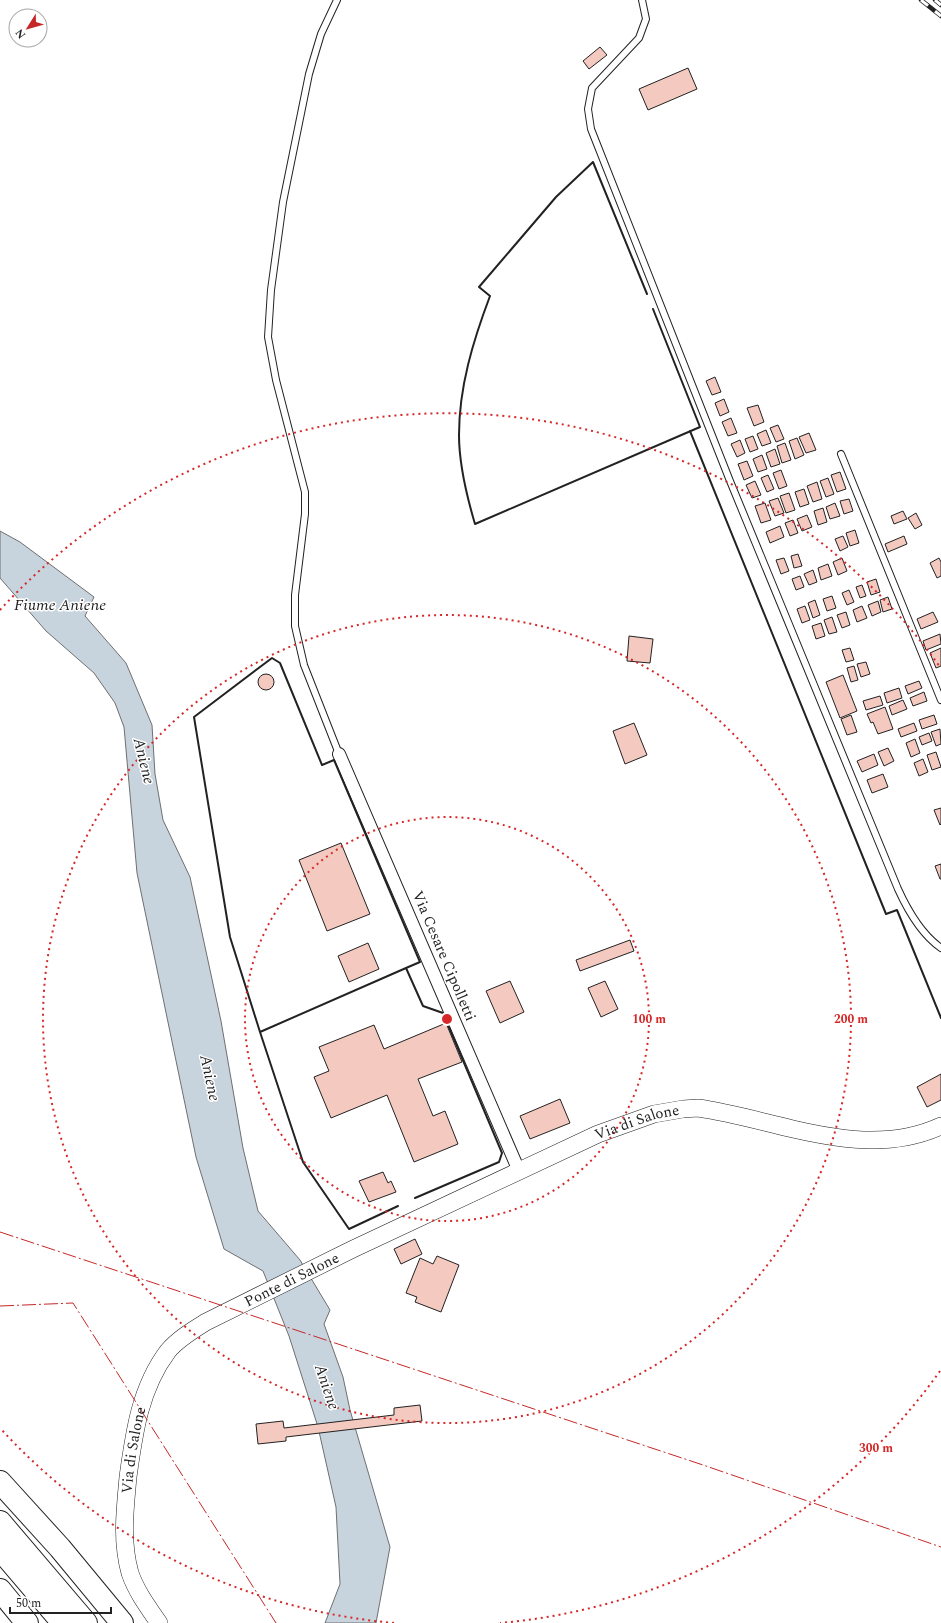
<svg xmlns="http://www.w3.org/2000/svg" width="941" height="1623" font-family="Spectral,serif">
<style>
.water{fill:#c7d3dd;stroke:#6f6f6f}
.building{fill:#f3c9c0;stroke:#222}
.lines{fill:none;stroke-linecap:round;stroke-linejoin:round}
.lane-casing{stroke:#222;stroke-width:8}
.street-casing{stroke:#222;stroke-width:14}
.secondary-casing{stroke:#222;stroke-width:18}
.highway-casing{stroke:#222;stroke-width:24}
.lane{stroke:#fff;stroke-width:6}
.street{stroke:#fff;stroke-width:12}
.secondary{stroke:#fff;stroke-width:17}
.highway{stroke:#fff;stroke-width:22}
.rail-casing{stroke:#222;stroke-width:4.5}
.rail{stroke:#fff;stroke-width:3;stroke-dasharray:9;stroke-linecap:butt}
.wall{stroke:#222;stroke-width:2}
.power{stroke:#c62828;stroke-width:1;stroke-dasharray:14 3 2 3;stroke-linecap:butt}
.ring{fill:none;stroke:#d62828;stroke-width:2;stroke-dasharray:2 4}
.labels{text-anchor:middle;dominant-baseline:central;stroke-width:3;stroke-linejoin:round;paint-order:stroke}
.street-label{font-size:15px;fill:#222;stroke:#fff}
.water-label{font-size:16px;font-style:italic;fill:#222;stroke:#fff}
.centre{fill:#d62828;stroke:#fff;stroke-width:2}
.ring-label{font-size:12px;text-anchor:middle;font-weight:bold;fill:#d62828;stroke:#fff;stroke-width:3;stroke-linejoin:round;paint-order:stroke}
</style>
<rect width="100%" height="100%" fill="#fff"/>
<path class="water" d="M0,531L20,542L94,597L85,616L126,663L152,725L155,774L163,820L190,877L221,1021L243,1148L258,1211L300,1260L330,1310L324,1324L343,1377L350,1410L390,1547L376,1623H325L340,1584L336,1507L318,1427L289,1336L263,1271L224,1249L196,1157L137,873L124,727L115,703L94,673L46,631L0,578Z"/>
<path class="building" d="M600,47L607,55L589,69L583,61Z
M688,68L697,89L648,110L639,89Z
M715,377L721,392L712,395L706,381Z
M724,399L729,412L720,416L715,403Z
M758,405L764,422L754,426L747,408Z
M731,418L737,433L728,436L722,422Z
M778,425L784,439L776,442L770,428Z
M766,430L771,443L762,446L757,434Z
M809,433L816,450L806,453L799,437Z
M753,436L758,449L750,452L745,439Z
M797,438L804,455L795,459L789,441Z
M740,440L745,453L737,457L731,444Z
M785,443L791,460L782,463L777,446Z
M775,449L780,464L771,467L766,453Z
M762,455L767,469L758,472L753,459Z
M747,461L753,476L744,480L738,464Z
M781,470L787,486L779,489L773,473Z
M840,472L846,489L837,492L831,475Z
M768,475L774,489L767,492L761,478Z
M828,478L834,494L826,497L820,481Z
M755,481L761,495L752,498L746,485Z
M817,482L822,499L813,502L807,486Z
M804,489L809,504L800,507L795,492Z
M789,493L795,510L786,513L780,496Z
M778,498L784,513L775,516L769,501Z
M849,499L853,511L844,514L840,501Z
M765,503L771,520L761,523L755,506Z
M835,503L840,516L830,519L826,507Z
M823,508L827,522L818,525L814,511Z
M903,511L907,519L894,524L891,516Z
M916,513L922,525L915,529L908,518Z
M807,515L812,527L802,531L797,519Z
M793,520L798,533L790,536L785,523Z
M780,526L784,537L770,543L766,532Z
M855,530L859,543L850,546L846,533Z
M843,536L848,547L840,551L835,539Z
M904,536L907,544L888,552L885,544Z
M798,554L802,566L794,568L791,556Z
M784,558L789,571L781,574L776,560Z
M842,558L847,571L838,575L833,562Z
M939,558L941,562V576L937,578L930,563Z
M828,564L832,576L821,580L818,568Z
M813,570L817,582L809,585L804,574Z
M800,576L804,587L796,590L792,579Z
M876,579L880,592L871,595L867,582Z
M862,585L866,596L860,598L856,587Z
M849,590L854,602L847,605L842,593Z
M832,596L836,608L827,611L823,599Z
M888,597L892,609L883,612L880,600Z
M815,600L820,615L813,618L808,603Z
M878,601L881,612L872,616L868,605Z
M805,606L810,620L802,623L797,609Z
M862,606L867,618L857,622L853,610Z
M846,612L850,625L842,628L837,615Z
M933,612L938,622L921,629L917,619Z
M832,617L837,632L829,634L824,620Z
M821,623L825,636L816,639L812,626Z
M940,634L941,644L926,650L923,641Z
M629,636L653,639L650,663L627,661Z
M850,648L854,660L846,662L842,650Z
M941,648V666L936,668L930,653Z
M866,662L870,674L861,677L857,664Z
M854,666L858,680L851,682L847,668Z
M258 682a8 8 0 1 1 16 0a8 8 0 1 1-16 0Z
M843,675L857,711L840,718L826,682Z
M919,681L922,688L908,694L905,686Z
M899,688L902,698L887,703L884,693Z
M924,692L927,701L913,706L910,698Z
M880,696L883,705L866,710L863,701Z
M903,700L907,709L892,715L889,706Z
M885,707L893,729L878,734L873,722L871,723L867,714Z
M851,715L857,732L847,735L841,719Z
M934,715L937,724L922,729L919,720Z
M634,723L647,755L625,764L613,731Z
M914,723L917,731L901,737L898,729Z
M940,729L941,744L936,746L931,732Z
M929,733L932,741L922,745L919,737Z
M915,739L920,753L911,757L906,743Z
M888,748L894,761L884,766L878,752Z
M936,752L941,767L932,770L927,755Z
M874,754L878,765L862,772L857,761Z
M923,759L928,772L919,776L914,763Z
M883,774L888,787L872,793L867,780Z
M941,808V824L940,825L934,810Z
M341,843L370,914L327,931L299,860Z
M941,864V879H940L935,866Z
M630,940L634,951L580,971L576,960Z
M368,943L379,969L349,982L338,956Z
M510,981L524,1012L500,1023L486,991Z
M605,981L618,1009L601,1017L588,988Z
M446,1023L462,1062L418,1079L433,1116L445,1111L458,1144L414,1162L387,1095L331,1118L314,1077L329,1071L319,1047L374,1025L384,1049Z
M941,1074V1100L927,1107L917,1087Z
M560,1099L570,1123L530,1139L520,1116Z
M383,1172L388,1183L391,1181L396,1192L369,1202L359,1181Z
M415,1239L422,1254L401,1264L394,1249Z
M437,1256L459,1265L441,1312L415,1302L417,1297L406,1293L420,1258L433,1264Z
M420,1405L422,1421L286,1437V1441L258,1444L256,1424L283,1421L284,1428L394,1415V1408Z"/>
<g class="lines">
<defs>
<path id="lane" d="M337,0L321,34L309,74L283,202L271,290L268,337L276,380L305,492V514L295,595V626L304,665L339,754
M642,0L646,19L639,38L592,88L588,109L591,129L730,481L898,889C908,911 921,934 941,948
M841,454L941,700"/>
<path id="street" d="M339,754L519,1171"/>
<g id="secondary">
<path id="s1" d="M159,1623C148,1607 136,1591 130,1573C121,1541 125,1510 128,1477C134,1433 140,1388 168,1351C178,1339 193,1330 206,1322L353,1249L598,1134L654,1114L683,1109L698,1108C777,1119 863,1162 941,1126"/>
</g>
<path id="highway" d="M0,1482L60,1548L122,1623
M0,1522L86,1623
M0,1549L63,1623
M0,1590L27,1623"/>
</defs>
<use href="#lane" class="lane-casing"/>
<use href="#street" class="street-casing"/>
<use href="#secondary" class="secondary-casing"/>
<use href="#highway" class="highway-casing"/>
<use href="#lane" class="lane"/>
<use href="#street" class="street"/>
<use href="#secondary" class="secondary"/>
<use href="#highway" class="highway"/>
<defs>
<path id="rail" d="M921,0L941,16
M935,0L941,5"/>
</defs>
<use href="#rail" class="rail-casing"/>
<use href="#rail" class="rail"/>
<path class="wall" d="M647,294L593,162L556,197L479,287L490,296C473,341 459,387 459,435C459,463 467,497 475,524L700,427L653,309
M690,431L886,914L897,910L941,1018
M406,968L260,1032L230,937L194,717L272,658L280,663L322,765L334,760L420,962L406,968L423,1006L443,1013L502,1153L499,1162L415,1198
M260,1032L303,1162L349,1229L398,1206"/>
<path class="power" d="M0,1232L703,1465L941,1547
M0,1306L73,1303L276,1623"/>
</g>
<g class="ring">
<circle cx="447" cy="1019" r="202"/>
<circle cx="447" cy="1019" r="404"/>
<path d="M940 1371A606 606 0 0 1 500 1623M394 1623A606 606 0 0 1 0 1428M0 610A606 606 0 0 1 940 667"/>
</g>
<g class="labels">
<g class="street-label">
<text transform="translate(444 956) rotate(67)">Via Cesare Cipolletti</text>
<text stroke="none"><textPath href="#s1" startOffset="812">Via di Salone</textPath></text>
<text stroke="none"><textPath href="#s1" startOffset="432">Ponte di Salone</textPath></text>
<text stroke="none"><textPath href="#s1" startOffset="182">Via di Salone</textPath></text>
</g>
<g class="water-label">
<text x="60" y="605">Fiume Aniene</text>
<text transform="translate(144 761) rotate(76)">Aniene</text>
<text transform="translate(210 1078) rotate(78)">Aniene</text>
<text transform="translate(327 1387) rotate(71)">Aniene</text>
</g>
</g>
<circle cx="447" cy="1019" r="6" class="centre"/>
<g class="ring-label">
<text x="649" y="1023">100 m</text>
<text x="851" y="1023">200 m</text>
<text x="876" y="1452">300 m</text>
</g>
<g transform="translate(28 28) rotate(233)"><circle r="19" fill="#ffffff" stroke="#a7a7a7"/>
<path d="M0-3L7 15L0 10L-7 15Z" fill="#c62828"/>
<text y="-6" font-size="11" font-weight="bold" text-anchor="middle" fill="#222222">N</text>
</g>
<path d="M10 1607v6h101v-6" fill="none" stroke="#222222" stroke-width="2"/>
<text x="16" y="1607" font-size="12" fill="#222222" stroke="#ffffff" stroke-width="3" paint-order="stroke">50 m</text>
</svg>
